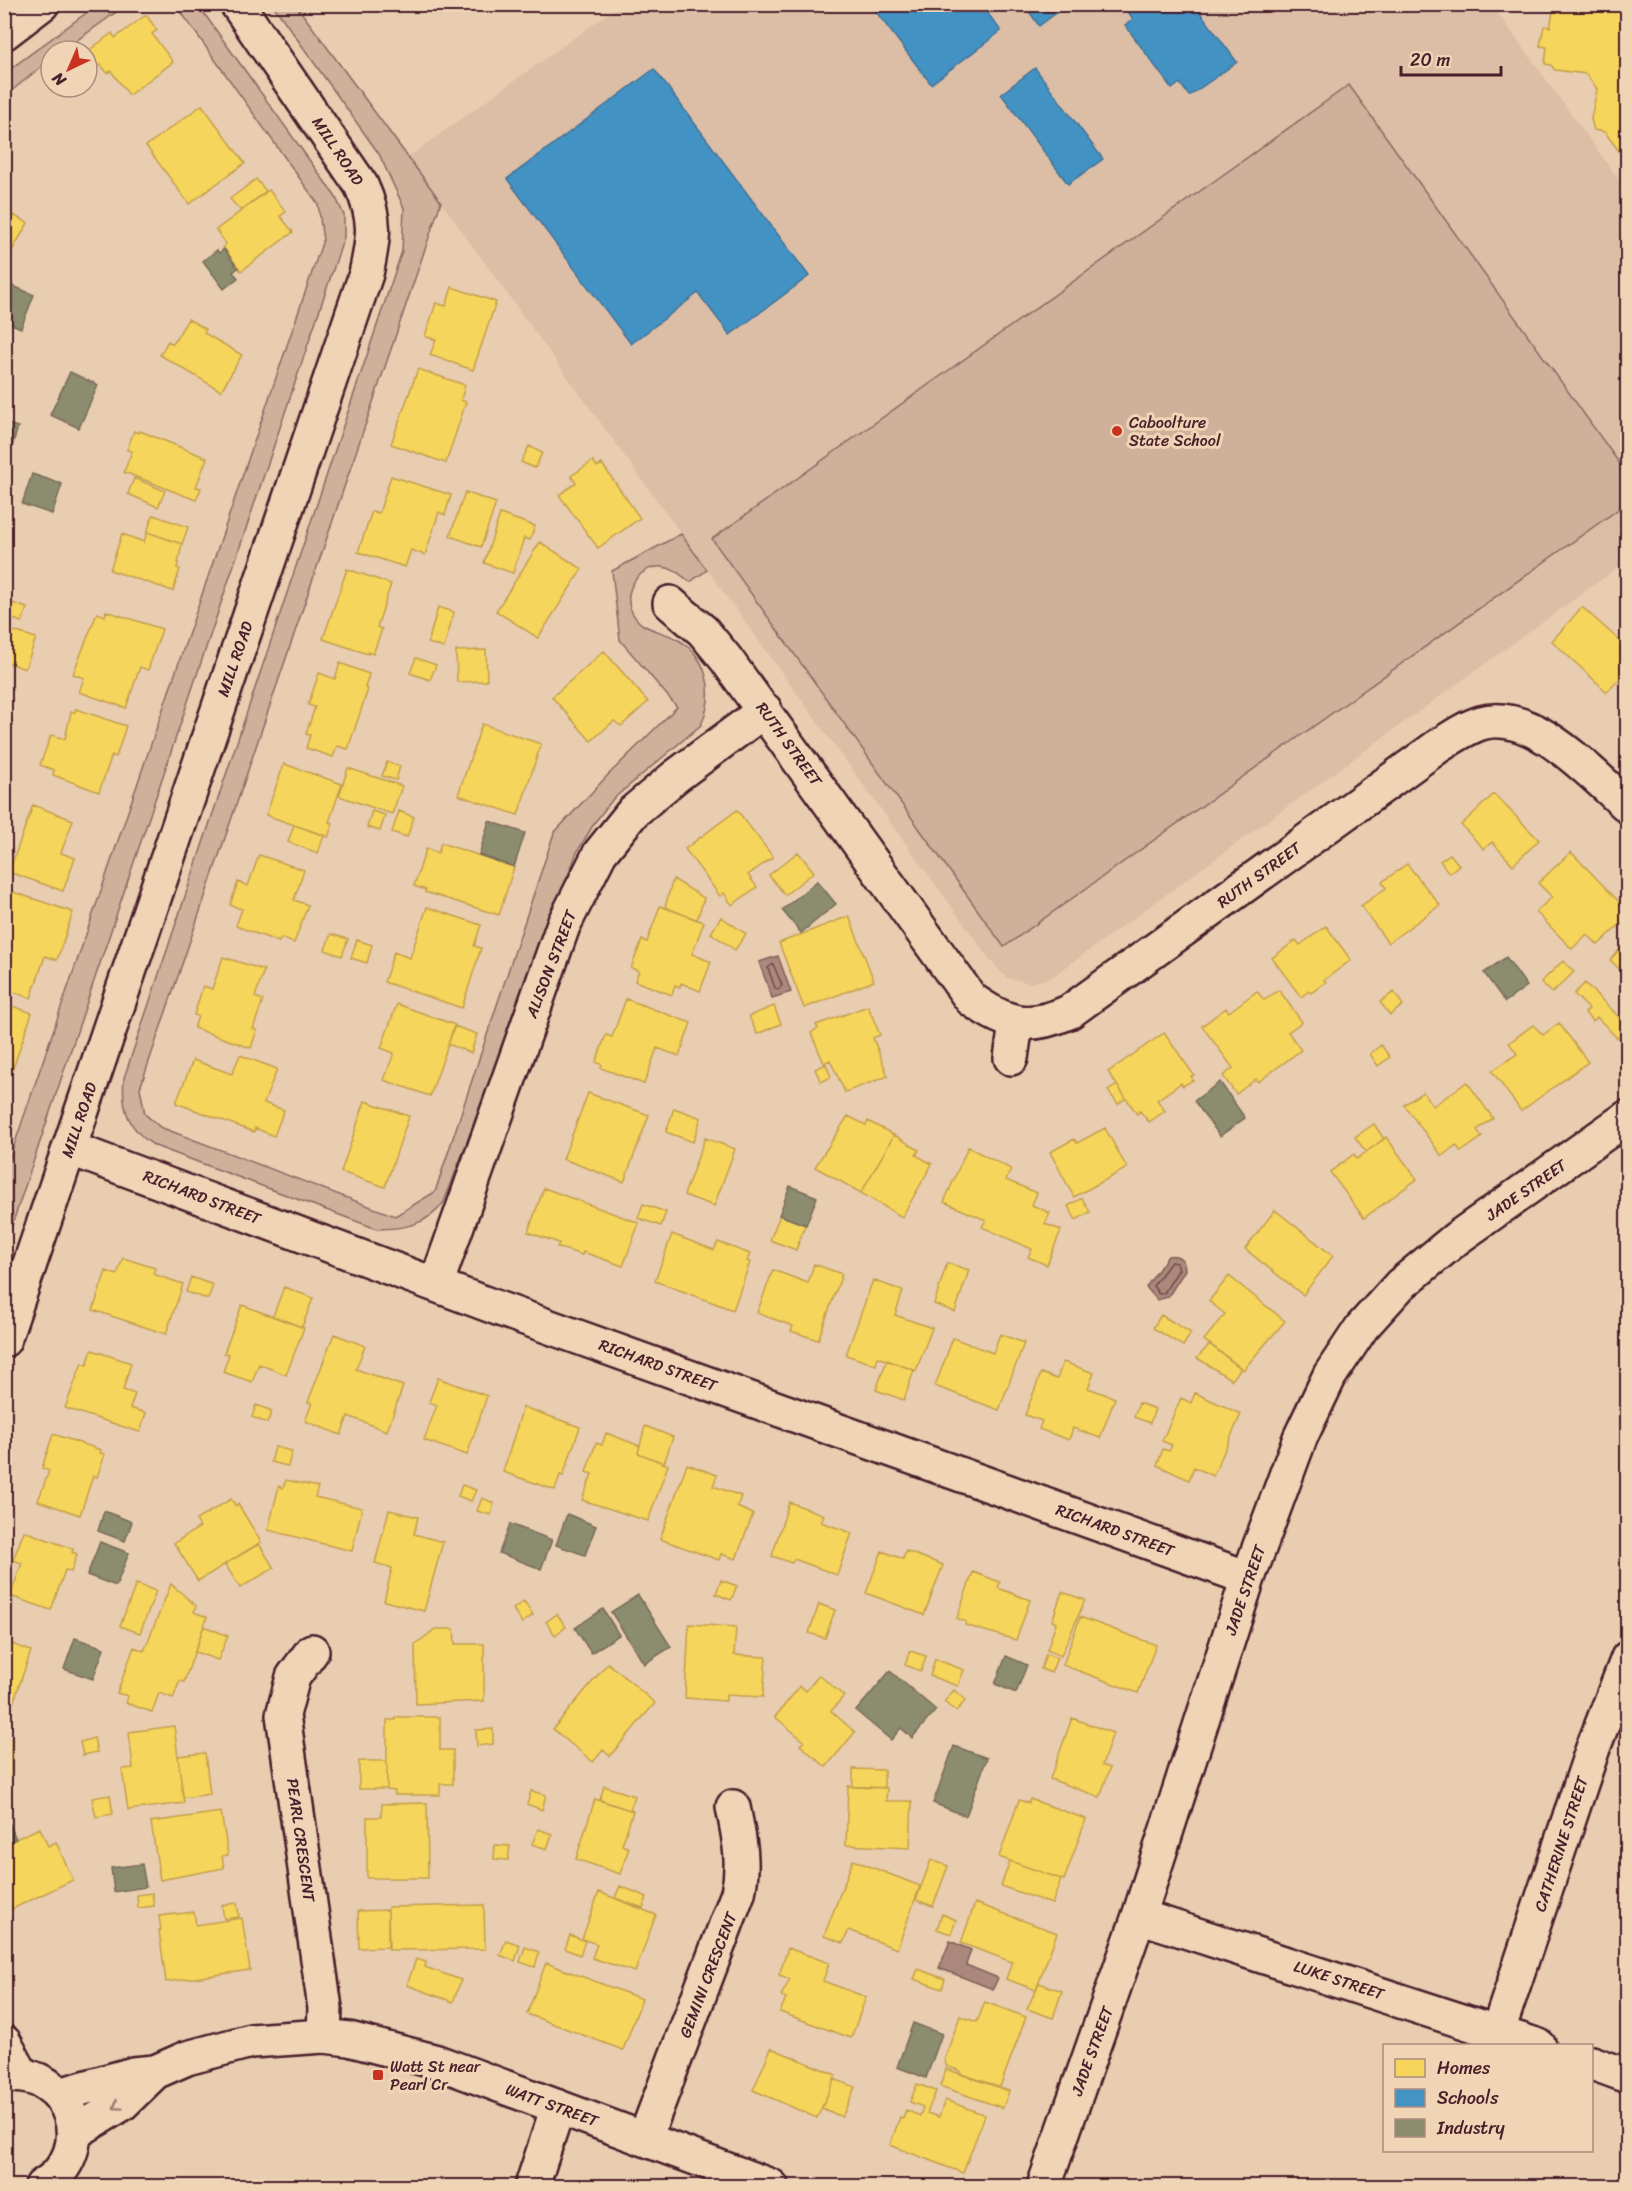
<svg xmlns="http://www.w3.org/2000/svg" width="1632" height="2191" font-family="Sriracha,sans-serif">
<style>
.built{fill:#dbbea5}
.green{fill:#ceb09b;stroke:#8c6863;stroke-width:1.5}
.water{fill:#aa887b;stroke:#845e5b;stroke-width:1.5}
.homes{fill:#f6d55c;stroke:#c29e4d;stroke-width:1.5}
.schools{fill:#4393c3;stroke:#457095;stroke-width:1.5}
.industry{fill:#8c8c6e;stroke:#786b5a;stroke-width:1.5}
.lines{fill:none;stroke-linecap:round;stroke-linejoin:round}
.shore{stroke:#70494b;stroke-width:1.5}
.minor-casing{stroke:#4a1f2b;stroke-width:38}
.tertiary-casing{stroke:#4a1f2b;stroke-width:38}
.secondary-casing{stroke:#4a1f2b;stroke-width:38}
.minor{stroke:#efd4b6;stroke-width:33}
.tertiary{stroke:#efd4b6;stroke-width:33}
.secondary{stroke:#efd4b6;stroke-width:33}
.oneway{stroke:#9c7a70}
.poi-dot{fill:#c8321e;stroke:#efd4b6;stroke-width:2}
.labels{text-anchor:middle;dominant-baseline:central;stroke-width:6;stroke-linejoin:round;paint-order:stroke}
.street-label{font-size:16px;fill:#4a1f2b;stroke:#efd4b6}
.poi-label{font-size:16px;fill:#4a1f2b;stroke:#efd4b6;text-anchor:start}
</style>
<rect width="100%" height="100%" fill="#e8cdb0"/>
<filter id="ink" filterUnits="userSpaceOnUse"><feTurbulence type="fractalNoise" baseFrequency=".0167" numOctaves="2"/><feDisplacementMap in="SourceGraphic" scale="12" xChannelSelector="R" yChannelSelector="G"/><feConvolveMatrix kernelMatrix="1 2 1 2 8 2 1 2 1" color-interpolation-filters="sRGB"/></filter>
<g filter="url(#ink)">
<path class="built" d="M620,5H1492L1627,191V561L1052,977L1031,983L1007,978L991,961L408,157Z"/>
<path class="green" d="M97,5H126L62,51H51V59L5,96V73Z
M176,5H198L335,196L344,215V237L5,1246V1172L323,240L318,204Z
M273,5H296L441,202L140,1088L145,1114L160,1127L395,1216L435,1192L554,833L607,776L677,707L620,640L612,571L681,534L707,570L690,582C681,575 675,569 663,567C641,564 622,590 631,610C640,631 658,629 675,638C708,655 716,693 701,725L613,799L595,822L577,852L444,1202C428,1225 403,1229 377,1229L155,1146C128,1130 121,1108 124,1078L402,251L404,208L379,154Z
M1349,85L1627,474V503L1004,947L712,539Z"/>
<path class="water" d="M778,956L791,992L772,998L759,962Z
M1168,1256C1179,1254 1185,1260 1185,1270L1168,1297L1157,1300L1146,1287Z
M950,1941L971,1950L966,1965L998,1978L993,1989L939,1968Z"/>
<path class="homes" d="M1605,4H1628V160L1621,159V154L1605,132L1594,130L1591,119L1597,89L1586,74L1555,70L1551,65L1545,64L1547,47L1540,46L1544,26L1550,27L1554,7L1595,11Z
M146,15L157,30L152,34L173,62L129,95L111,71L107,73L101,65L98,67L87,52L112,33L115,38Z
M202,105L245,163L189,204L146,146Z
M256,179L266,191L241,211L230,199Z
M269,190L286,212L280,216L293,232L241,271L223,247L226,244L216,230Z
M4,210L28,223L6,261L4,260Z
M452,287L496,302L473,370L430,355L436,340L425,336L436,303L446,306Z
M188,319L206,329L204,333L242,355L221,391L160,355L168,341L173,344Z
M418,369L465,385L461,400L466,402L446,463L391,444Z
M134,431L139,433L140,431L207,458L196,487L201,488L196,500L124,472L132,451L127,450Z
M529,446L542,453L535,468L521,462Z
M593,461L597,467L602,464L640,518L598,548L559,495L576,483L571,476Z
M391,476L451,495L445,515L439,512L425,555L411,550L405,567L358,552L372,511L379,513Z
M134,478L165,491L158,507L128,494Z
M465,492L496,503L481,547L450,536Z
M500,514L535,526L530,540L524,538L513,573L484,563Z
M153,515L188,527L182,544L147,532Z
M147,532L182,544L177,568L180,569L173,591L110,570L122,534L144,542Z
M540,542L582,569L538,638L496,611Z
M347,569L391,584L377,627L382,629L373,654L368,652V654L323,639Z
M12,603L27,608L22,622L7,617Z
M438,607L454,612L444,648L428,643Z
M1582,607L1628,648V670L1607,692L1552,641Z
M106,611L162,629L148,670L140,667L126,708L79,692L84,678L73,674L97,613L105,616Z
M4,628L36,638L25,669L4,661Z
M486,650L487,681L457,682L456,651Z
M604,651L648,702L621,726L614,721L591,741L552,697Z
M416,658L436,665L430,680L410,673Z
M340,663L369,674L365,688L368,689L348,749L337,746L333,757L306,748L310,735L306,734L315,707L308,705L319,673L335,679Z
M76,709L126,726L116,757L112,755L99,792L53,775L54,770L40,765L51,735L65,739L71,712H75Z
M482,724L541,744L518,815L458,795Z
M387,762L400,766L396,780L382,776Z
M284,764L342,784L329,822L333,823L328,837L266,815Z
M348,768L402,786L392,814L339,796Z
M1494,794L1539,840L1513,865L1492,842L1484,849L1461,825Z
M33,805L73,820L61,853L75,858L63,891L9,872Z
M737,810L773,857L748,875L757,887L732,905L724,893L720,896L685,849Z
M372,811L385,815L380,831L367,827Z
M399,811L414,817L407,837L392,832Z
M294,825L324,835L318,853L288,842Z
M441,843L514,867L499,915L425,892L426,890L414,886L426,849L438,853Z
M798,852L814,872L785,895L769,875Z
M1571,852L1628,911V917L1598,945L1587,934L1572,949L1536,912L1552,897L1538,883Z
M1450,854L1459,865L1449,873L1440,861Z
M259,855L304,870L294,900L308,905L294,943L281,938L279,942L236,926L242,909L230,905L238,882L248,886Z
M1407,864L1440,905L1388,943L1361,906L1386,888L1382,882Z
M673,879L704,898L697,920L665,907Z
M4,889L73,912L57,960L45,956L31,998L4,989Z
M660,906L704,922L692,954L711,962L700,991L681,983L680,987L675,985L672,995L635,981L639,971L631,968L642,940L647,942Z
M427,907L481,925L474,946L481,948L462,1008L384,982L394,952L410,958Z
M849,916L874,981L804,1008L779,943Z
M721,917L746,934L735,950L711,933Z
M1326,926L1351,960L1324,980L1326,982L1311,993L1309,991L1301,997L1272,958L1296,940L1300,945Z
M331,934L348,939L342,956L325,950Z
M357,940L372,945L367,963L351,958Z
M1628,940V977L1610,960Z
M223,957L264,970L255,997L263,1000L253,1029L257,1030L251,1048L194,1028L198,1016L194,1015L203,986L212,989Z
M1563,961L1574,972L1552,993L1541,982Z
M1585,983L1628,1026L1617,1038L1597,1017L1593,1021L1585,1013L1589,1009L1574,994Z
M1279,990L1302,1022L1288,1032L1301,1050L1258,1082L1256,1079L1236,1094L1223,1076L1233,1068L1202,1026L1226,1008L1229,1012L1257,991L1264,1000Z
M1394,992L1403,1005L1390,1015L1380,1002Z
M626,999L691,1023L679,1056L657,1048L644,1084L601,1068L602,1065L596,1062L606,1035L612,1037Z
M4,1003L32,1013L9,1080L4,1078Z
M397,1004L455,1025L430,1096L384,1080L394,1053L381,1048Z
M774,1006L781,1024L757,1034L749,1016Z
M868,1006L880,1035L873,1038L888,1076L845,1092L830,1060L824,1063L811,1033L818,1028L816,1025Z
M1559,1023L1588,1062L1521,1111L1492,1071L1517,1054L1509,1043L1533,1025L1543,1035Z
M454,1026L477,1034L471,1053L448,1044Z
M1164,1033L1194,1075L1191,1076L1193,1080L1183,1086L1181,1083L1157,1100L1165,1111L1149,1122L1140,1111L1137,1114L1108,1072Z
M1381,1045L1390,1057L1378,1066L1370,1054Z
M240,1055L277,1069L264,1103L284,1110L274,1136L255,1128L254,1132L176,1103L193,1060L232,1074Z
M826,1064L831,1077L821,1082L815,1069Z
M1467,1082L1493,1118L1477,1130L1482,1137L1461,1152L1456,1145L1442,1156L1404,1105L1423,1092L1433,1106Z
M1117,1085L1126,1098L1118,1104L1108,1091Z
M588,1093L649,1115L624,1182L563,1159Z
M365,1101L409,1116L385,1187L341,1172Z
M674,1108L701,1118L693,1142L666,1132Z
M848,1116L866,1125L868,1121L894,1135L861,1193L815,1167Z
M1374,1124L1384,1139L1366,1152L1355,1137Z
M1105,1128L1127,1168L1074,1197L1050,1152L1074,1139L1077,1143Z
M894,1135L919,1150L916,1155L932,1164L902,1217L861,1193Z
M1386,1137L1417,1179L1364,1218L1330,1172L1354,1154L1357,1159Z
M705,1138L735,1149L714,1206L684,1195Z
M968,1147L1011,1169L1006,1180L1037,1193L1032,1205L1050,1213L1045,1224L1061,1230L1047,1265L1028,1257L1032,1249L982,1227L986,1220L944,1202Z
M544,1188L639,1223L623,1266L583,1252L582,1255L557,1247L559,1243L528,1232Z
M1082,1198L1090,1212L1076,1220L1068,1206Z
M643,1204L666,1212L661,1226L638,1218Z
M1275,1210L1333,1256L1303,1295L1245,1249Z
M780,1215L805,1225L796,1250L770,1240Z
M672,1234L714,1250L718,1242L750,1254L747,1261L750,1262L733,1310L655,1281Z
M123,1258L155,1268L153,1274L183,1284L166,1334L93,1310L106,1271L117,1275Z
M947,1263L969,1270L955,1312L934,1304Z
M814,1264L842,1274L818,1340L791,1331L793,1326L757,1313L773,1270L808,1283Z
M1229,1276L1285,1321L1243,1370L1204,1340L1225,1314L1209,1301Z
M191,1277L213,1285L208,1299L186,1292Z
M873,1280L903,1291L895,1315L932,1328L916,1371L878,1357L876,1365L846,1355Z
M284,1287L313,1298L302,1327L273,1316Z
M242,1305L304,1328L286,1375L259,1364L252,1382L223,1372L229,1354L224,1353Z
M1161,1315L1191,1333L1183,1346L1153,1328Z
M334,1334L365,1346L356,1369L403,1386L387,1431L348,1416L341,1435L305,1421L312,1403L308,1402Z
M1000,1334L1024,1343L999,1410L935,1386L953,1338L993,1353Z
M1210,1344L1241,1368L1232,1380L1197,1358Z
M92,1350L131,1363L123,1390L135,1394L130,1408L146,1413L140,1432L65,1408L82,1363L87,1365Z
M887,1360L914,1370L904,1400L876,1390Z
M1063,1362L1094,1373L1088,1388L1115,1398L1100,1438L1073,1428L1069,1440L1039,1429L1042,1421L1025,1415L1041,1373L1057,1379Z
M438,1378L487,1396L467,1455L424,1440L437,1405L429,1402Z
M1195,1393L1241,1414L1213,1476L1194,1467L1189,1480L1157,1465L1163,1449L1169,1451L1172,1445L1162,1441L1181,1398L1191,1403Z
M1139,1403L1155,1409L1150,1423L1134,1417Z
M256,1405L272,1411L267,1423L252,1417Z
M523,1407L580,1427L563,1476L560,1475L555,1490L503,1472Z
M645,1426L673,1437L664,1463L638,1453Z
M606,1433L640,1446L638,1453L668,1465L648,1521L582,1500L592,1474L586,1472L596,1443L602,1445Z
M53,1434L101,1450L100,1453L105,1454L97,1477L93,1476L80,1515L38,1501L49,1471L42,1468Z
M275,1447L292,1451L288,1466L271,1462Z
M687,1464L717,1475L713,1486L741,1496L737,1507L753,1514L736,1559L721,1554L719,1560L660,1539Z
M286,1480L318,1487L315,1497L362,1508L352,1551L268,1530L279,1486L283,1488Z
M462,1485L476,1490L471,1501L458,1496Z
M482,1498L494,1503L491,1515L477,1511Z
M231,1499L236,1506L238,1504L261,1542L198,1581L174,1543L200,1527L196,1520Z
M789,1502L824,1515L821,1522L852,1533L837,1575L794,1559L792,1563L772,1556Z
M389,1510L418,1517L414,1534L443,1542L424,1611L384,1601L392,1568L375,1563Z
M24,1531L73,1549L72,1552L77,1554L71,1572L65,1570L51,1610L10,1596L22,1563L13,1560Z
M259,1544L274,1568L240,1588L225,1564Z
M882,1551L903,1559L906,1551L943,1565L924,1615L866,1593Z
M973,1572L1000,1582L998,1588L1030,1600L1016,1640L965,1625L966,1622L957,1618Z
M721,1580L737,1586L731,1600L716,1594Z
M136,1584L156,1591L140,1633L120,1626Z
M171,1584L196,1606L194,1612L207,1617L184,1682L180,1681L173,1698L159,1693L152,1712L126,1703L128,1696L117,1693L134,1647L144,1651Z
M1062,1592L1085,1600L1061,1656L1047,1650L1056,1623L1052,1621Z
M524,1601L533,1615L522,1623L513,1609Z
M819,1604L835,1610L825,1638L809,1633Z
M557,1614L566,1627L555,1635L546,1622Z
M1080,1617L1156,1645L1138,1693L1063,1665Z
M689,1624L736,1627L734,1655L766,1657L763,1697L726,1695V1701L685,1698Z
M204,1626L228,1636L218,1660L195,1652Z
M435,1629H454L455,1644H484V1701L416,1704L415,1645Z
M4,1641L31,1651L10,1712L4,1710Z
M910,1651L926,1656L921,1671L905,1665Z
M1046,1654L1057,1658L1051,1673L1041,1669Z
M935,1659L964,1670L958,1686L930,1676Z
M608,1663L655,1703L610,1756L603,1750L593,1762L553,1729Z
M819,1675L844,1696L831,1711L855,1732L826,1767L800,1745L804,1741L775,1717L800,1686L806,1691Z
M954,1690L966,1700L956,1711L944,1702Z
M396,1717H440V1750H453V1784H440V1795H395V1791L387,1790V1720H395Z
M1072,1718L1113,1733L1102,1765L1110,1768L1100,1797L1050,1779Z
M174,1726L184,1803L128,1810L122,1769L133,1768L129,1732Z
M493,1729V1744L477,1746L476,1730Z
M4,1738H11L10,1799L4,1798Z
M94,1738L97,1752L83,1755L80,1742Z
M205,1753L210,1794L183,1798L178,1756Z
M359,1761H387V1789H359Z
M853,1769L884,1770V1788L853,1787Z
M604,1786L635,1796L630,1810L600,1800Z
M848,1786L887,1788L886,1801H912L910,1848L846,1845Z
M531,1791L546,1795L542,1810L527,1804Z
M110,1795L113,1814L96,1817L92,1798Z
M595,1799L633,1811L622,1845L629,1848L620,1874L576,1859Z
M1030,1799L1086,1819L1064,1880L999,1857L1019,1800L1029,1803Z
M427,1803L428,1878H367V1817H381L382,1804Z
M221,1812L228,1855L222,1856L224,1868L160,1880L151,1822Z
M40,1828L48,1846L56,1842L73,1880L8,1911L4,1904V1844Z
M538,1829L552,1834L547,1849L532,1844Z
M495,1845L510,1846L508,1860L494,1859Z
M853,1860L920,1886L897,1949L849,1930L843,1943L824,1936Z
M931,1860L948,1866L933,1906L916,1900Z
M1010,1861L1061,1879L1052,1904L1001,1886Z
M620,1886L647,1897L643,1908L615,1898Z
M599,1892L656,1915L635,1972L592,1958L597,1944L582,1939Z
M152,1893L154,1906L138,1908L137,1895Z
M237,1903L239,1917L224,1919L222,1905Z
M975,1903L1057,1933L1036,1990L1006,1979L1012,1962L961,1943Z
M484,1905L485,1949L389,1950L388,1907Z
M388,1910V1947L359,1948L358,1911Z
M194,1912L196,1925L242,1918L250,1970L166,1982L159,1930H161L159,1916Z
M942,1914L956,1920L951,1934L937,1929Z
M570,1935L585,1941L580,1955L565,1949Z
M506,1940L520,1945L515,1961L500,1955Z
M525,1947L539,1952L535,1967L520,1962Z
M788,1948L829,1963L823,1981L866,1997L851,2038L780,2012L786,1998L781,1996L790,1979L779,1975Z
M416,1959L426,1962L425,1967L461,1980L453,2002L407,1985Z
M546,1963L642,1999L623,2050L527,2014Z
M918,1969L945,1979L942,1989L914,1979Z
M1039,1983L1062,1991L1053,2018L1027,2009Z
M985,2002L1026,2017L1000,2087L959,2073L960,2071L946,2066L945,2058L960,2016L977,2022Z
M771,2048L836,2075L817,2118L753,2090Z
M946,2069L1009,2091L1003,2108L940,2086Z
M834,2079L855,2087L842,2117L822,2108Z
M917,2084L936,2091L927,2113L939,2117L945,2100L985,2115L963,2173L890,2145L900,2117L903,2118L906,2110L920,2116L923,2107L910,2102Z"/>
<path class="schools" d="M870,4H981L1001,31L931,84Z
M1024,4H1068L1039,26Z
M1127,4H1194L1237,62L1189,96L1180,83L1172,89L1125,25L1133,19L1124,6Z
M1035,68L1103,159L1068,184L1001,94Z
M654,69L809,276L730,335L698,293L631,344L507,179Z"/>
<path class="industry" d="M224,249L238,268L233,272L238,278L224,289L203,261L217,250L219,253Z
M4,282L34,295L21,328L4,321Z
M70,372L98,385L79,428L50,415Z
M4,423L18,427L9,457L4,455Z
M32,474L62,484L52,514L22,504Z
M489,821L525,833L514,867L479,855Z
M817,881L836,904L801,933L782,910Z
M1506,957L1527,986L1505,1002L1484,973Z
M1220,1082L1245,1118L1220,1136L1194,1101Z
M790,1186L817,1197L806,1225L779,1215Z
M104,1511L132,1522L125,1541L98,1531Z
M567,1514L596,1526L585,1555L556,1545Z
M510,1524L552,1540L541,1569L499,1553Z
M100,1542L129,1553L116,1586L87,1575Z
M638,1595L671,1647L644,1664L611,1612Z
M603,1609L619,1635L591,1653L575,1628Z
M75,1638L104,1648L93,1679L64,1669Z
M1006,1656L1027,1665L1016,1693L995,1684Z
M890,1671L936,1710L912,1738L901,1728L891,1740L856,1711Z
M954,1746L987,1758L966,1816L933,1803Z
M6,1815L16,1839L4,1844V1816Z
M142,1864L146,1887L114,1892L111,1868Z
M913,2023L942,2034L926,2078L897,2067Z"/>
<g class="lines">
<path class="shore" d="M773,964L782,985L778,990L775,988L768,968Z
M1171,1262L1177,1263L1179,1269L1164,1293L1159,1294L1153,1286Z"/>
<defs>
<path id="minor" d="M670,603L703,631L726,659L971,999C1007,1025 1028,1030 1069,1012L1437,747C1451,738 1465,728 1481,723C1532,707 1593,776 1628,806
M1011,1058L1016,1024
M69,1148L500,1309L1248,1578
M436,1285L563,926L600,853L633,812L676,776L765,710
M4,1340L366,274C374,237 377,220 361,185L237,4
M312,1651L293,1677L283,1715L325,2008L324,2036
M1139,1916L1539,2046
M1498,2031L1593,1748L1628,1658
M1592,2063L1628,2076
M645,2138L738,1893C745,1863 739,1837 733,1807
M532,2186L558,2107
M1044,2186L1139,1916L1248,1578L1300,1438L1330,1375L1362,1327L1400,1285L1457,1238L1628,1117"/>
<path id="tertiary" d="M4,33L42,4
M4,2042L22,2075"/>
<path id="secondary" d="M4,2076C72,2067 100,2152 42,2186
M59,2095L133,2074L155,2072L187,2058L251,2041L324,2036L349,2039L437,2062L771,2186
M74,2133L122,2104L155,2072"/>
</defs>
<use href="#minor" class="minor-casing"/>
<use href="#tertiary" class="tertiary-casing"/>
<use href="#secondary" class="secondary-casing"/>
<use href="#minor" class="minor"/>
<use href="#tertiary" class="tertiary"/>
<use href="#secondary" class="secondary"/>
</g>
<defs><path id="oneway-chevron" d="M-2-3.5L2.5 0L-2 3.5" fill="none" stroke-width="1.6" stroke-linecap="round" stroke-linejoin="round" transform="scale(1.5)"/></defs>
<use class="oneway" href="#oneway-chevron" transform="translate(117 2106) rotate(146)"/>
</g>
<g class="poi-dot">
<circle cx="1117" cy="431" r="6"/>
<rect x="372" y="2069" width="12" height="12" rx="3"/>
</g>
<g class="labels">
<g class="street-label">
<text transform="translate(338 151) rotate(56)">MILL ROAD</text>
<text transform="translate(235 659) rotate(-71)">MILL ROAD</text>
<text transform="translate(789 744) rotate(54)">RUTH STREET</text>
<text transform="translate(1259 875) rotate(-36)">RUTH STREET</text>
<text transform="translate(551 964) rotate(-69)">ALISON STREET</text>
<text transform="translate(79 1120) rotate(-71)">MILL ROAD</text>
<text transform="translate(1526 1190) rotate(-35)">JADE STREET</text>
<text transform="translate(202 1197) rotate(21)">RICHARD STREET</text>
<text transform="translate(658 1365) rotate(20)">RICHARD STREET</text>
<text transform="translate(1115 1530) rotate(20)">RICHARD STREET</text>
<text transform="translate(1245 1590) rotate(-71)">JADE STREET</text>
<text transform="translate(301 1840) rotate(82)">PEARL CRESCENT</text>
<text transform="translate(1561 1844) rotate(-72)">CATHERINE STREET</text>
<text transform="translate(708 1975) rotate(-69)">GEMINI CRESCENT</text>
<text transform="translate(1339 1980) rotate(18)">LUKE STREET</text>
<text transform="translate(1092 2051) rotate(-70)">JADE STREET</text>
<text transform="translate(552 2105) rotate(20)">WATT STREET</text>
</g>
<g class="poi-label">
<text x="1129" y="422">Caboolture<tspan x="1129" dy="18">State School</tspan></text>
<text x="390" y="2066">Watt St near<tspan x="390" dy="18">Pearl Cr</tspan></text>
</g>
</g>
<rect width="1632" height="2191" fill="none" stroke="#efd4b6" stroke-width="24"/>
<rect x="12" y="12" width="1608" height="2167" fill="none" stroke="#4a1f2b" stroke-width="2" filter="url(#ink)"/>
<rect x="1383" y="2044" width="210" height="108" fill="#efd4b6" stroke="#ad8c7e" stroke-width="1.5"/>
<rect x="1395" y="2059" width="30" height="18" fill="#f6d55c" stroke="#ad8c7e" stroke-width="1.5"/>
<text x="1437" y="2074" font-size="18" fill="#4a1f2b">Homes</text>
<rect x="1395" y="2089" width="30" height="18" fill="#4393c3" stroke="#ad8c7e" stroke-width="1.5"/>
<text x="1437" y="2104" font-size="18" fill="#4a1f2b">Schools</text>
<rect x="1395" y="2119" width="30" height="18" fill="#8c8c6e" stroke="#ad8c7e" stroke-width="1.5"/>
<text x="1437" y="2134" font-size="18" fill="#4a1f2b">Industry</text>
<g transform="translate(69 69) rotate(224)"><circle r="28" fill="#efd4b6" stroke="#ad8c7e" stroke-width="1.5"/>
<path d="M0-4.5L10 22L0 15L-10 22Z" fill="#c8321e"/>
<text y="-9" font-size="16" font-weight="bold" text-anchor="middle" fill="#4a1f2b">N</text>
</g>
<path d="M1401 66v9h100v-9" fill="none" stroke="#4a1f2b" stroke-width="3"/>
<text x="1410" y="66" font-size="18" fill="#4a1f2b" stroke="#efd4b6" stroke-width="4.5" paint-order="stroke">20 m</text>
</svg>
